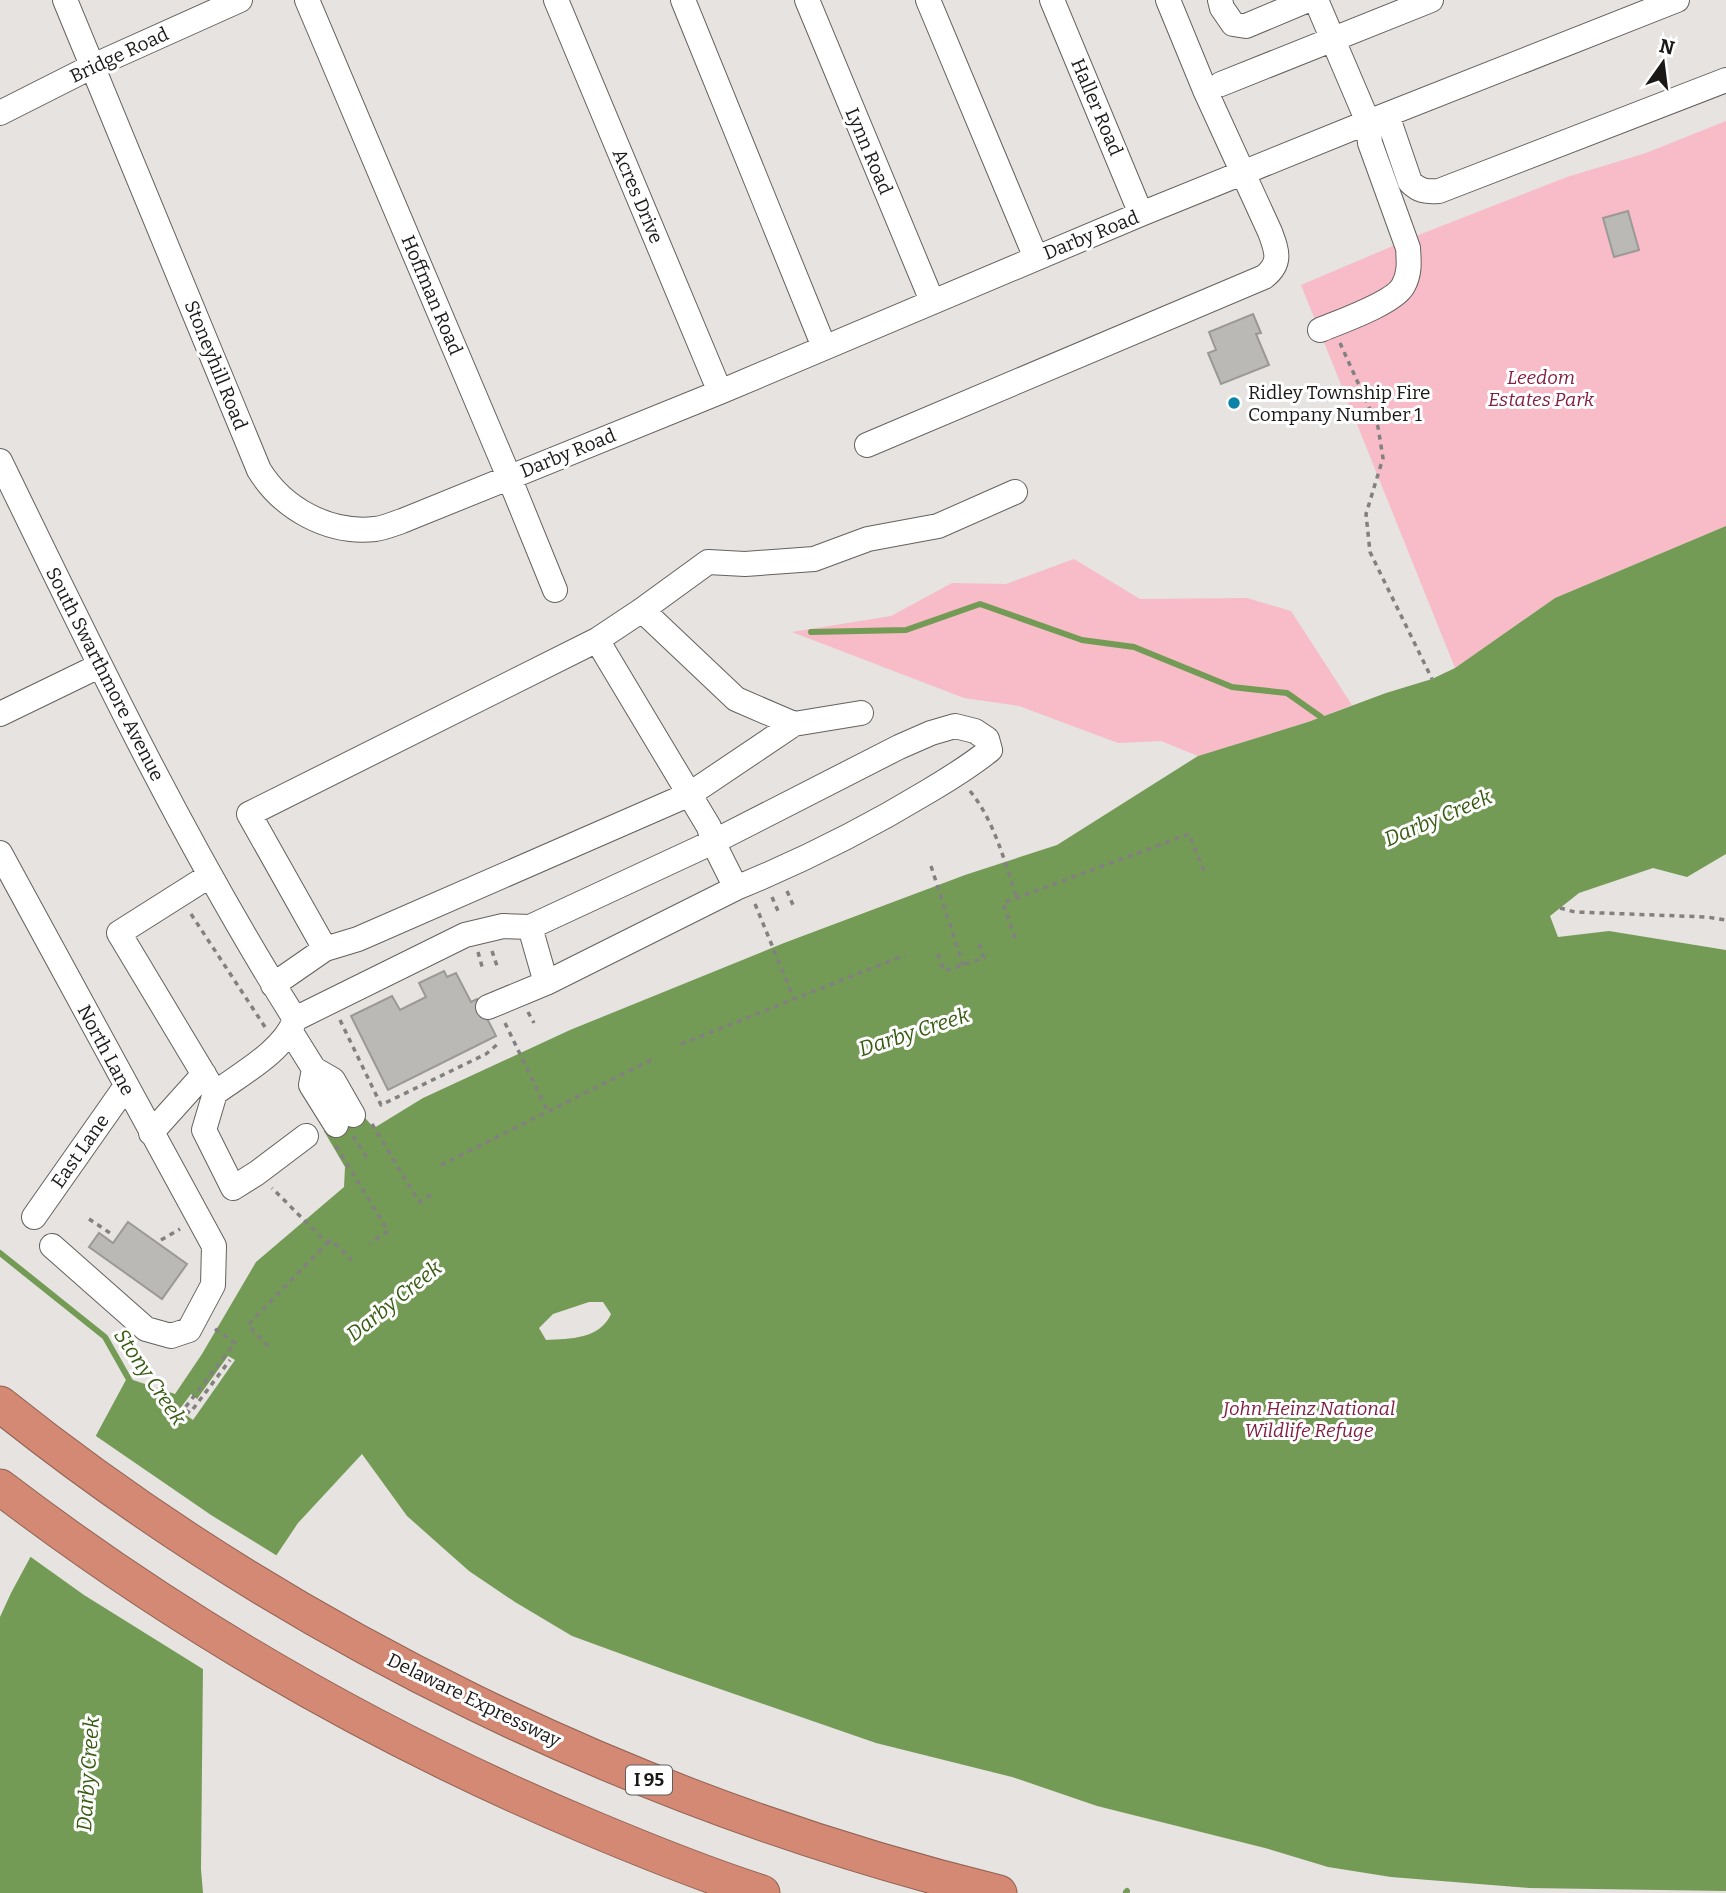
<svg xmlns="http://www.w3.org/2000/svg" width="1726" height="1893" font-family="Bitter,serif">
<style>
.green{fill:#f7bcc7}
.water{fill:#749b55;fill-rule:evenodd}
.pier{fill:#e6e3e0}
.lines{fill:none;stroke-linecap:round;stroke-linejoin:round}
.stream{stroke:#749b55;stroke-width:6}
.building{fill:#bab9b6;stroke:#9a9996;stroke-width:2}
.minor-casing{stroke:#64615f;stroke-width:26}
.highway-casing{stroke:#926253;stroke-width:37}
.path{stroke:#83817f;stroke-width:3.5;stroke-dasharray:5 5;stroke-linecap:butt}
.minor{stroke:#fff;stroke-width:24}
.highway{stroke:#d38973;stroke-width:35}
.poi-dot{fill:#0c83a8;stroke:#fff;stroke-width:2.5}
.labels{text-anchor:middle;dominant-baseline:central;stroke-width:6;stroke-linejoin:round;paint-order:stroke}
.shield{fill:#fff;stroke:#5f5e5d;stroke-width:2}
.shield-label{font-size:18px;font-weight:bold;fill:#1a1918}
.street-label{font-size:19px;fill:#1a1918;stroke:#fff}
.park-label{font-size:19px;font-style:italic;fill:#831f3f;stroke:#fff}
.poi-label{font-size:19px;fill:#1a1918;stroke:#fff;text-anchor:start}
.water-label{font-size:21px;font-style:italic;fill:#375c12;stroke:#fff}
</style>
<rect width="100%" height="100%" fill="#e6e3e0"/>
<path class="green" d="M1726,121V526L1555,598L1455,668L1301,285L1421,234L1567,177L1646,153Z
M1074,559L1140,599L1247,598L1291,611L1352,705L1308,722L1198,756L1161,741L1118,743L1019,706L964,698L792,632L891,616L952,583L1006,584Z"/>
<path class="water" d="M1726,526V854L1687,877L1653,868L1579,893L1550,916L1558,937L1609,931L1726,950V1891L1529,1888L1391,1877L1328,1867L1265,1848L1097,1806L1012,1777L876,1743L668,1671L572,1636L515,1602L469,1571L407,1516L362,1454L298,1523L203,1665L201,1869L203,1893H0V1617L11,1593L127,1378L175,1394L202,1354L256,1262L344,1187L345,1167L324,1131L360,1112L374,1128L423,1098L570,1030L784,943L965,875L1057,845L1198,756L1308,722L1386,693L1432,679L1455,668L1555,598ZM589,1302H603L611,1314C600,1339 570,1339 546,1340L539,1328L553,1314Z"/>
<path class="pier" d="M228,1356L235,1360L193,1420L179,1410L191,1394L197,1399Z
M93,1434L211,1515L279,1557L206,1667V1671L84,1595L28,1555Z"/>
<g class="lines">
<path class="stream" d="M811,632L906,630L980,604L1082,640L1134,647L1232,687L1287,693L1321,717L1325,723
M0,1253L105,1337L131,1383
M1126,1892L1127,1891"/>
</g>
<path class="building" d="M1628,211L1639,250L1614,257L1603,218Z
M1253,314L1261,333L1256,334L1269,365L1221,384L1208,353L1216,350L1209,332Z
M444,971L447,977L456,973L471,1002L477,999L496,1036L388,1090L351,1016L392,996L400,1010L426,997L419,983Z
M128,1222L187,1264L162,1299L89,1247L99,1233L113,1243Z"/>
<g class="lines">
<defs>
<path id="minor" d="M65,0L259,470C283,509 329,534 375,529C384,528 393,524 402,521L720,392L1141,214L1368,122L1677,0
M307,0L509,477L555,590
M556,0L720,392
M683,0L824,347
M807,0L932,301
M928,0L1036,258
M1052,0L1141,214
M1220,0L1222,8L1233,24L1246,26L1308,0
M1316,0L1368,122L1370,143L1408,248C1409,262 1410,274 1403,286C1394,303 1339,322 1320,330
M1221,84L1431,0
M0,113L93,66L240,0
M1387,115L1410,182C1419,191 1426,192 1439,191L1726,80
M867,445L1264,277C1282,263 1277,251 1270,232L1205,90L1168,0
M0,461C92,650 183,841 295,1019C285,1050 241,1074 215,1093L119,933L209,876
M642,610L736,699L794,724
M597,640L642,610L708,562L745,564L814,559L868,539L938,526L1015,492
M0,714L99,666
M0,853L214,1246L213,1285L189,1330L171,1336L146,1329L52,1246
M736,888C802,861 866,829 927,792C949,779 970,766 990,750L987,739L975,731L955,726L931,733L899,747L713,842L709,827L597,640L249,814L325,949L358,939L690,794L794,724L861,713
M273,985L325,949
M488,1007L546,983
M295,1019L465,935L503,926L530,927L713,842L736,888L546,983L530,927
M291,1032L314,1069L311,1085L336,1125
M314,1069L333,1080L353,1115
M215,1093L204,1130L233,1188L257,1173L306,1136
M151,1133L204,1074
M34,1217L126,1086"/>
<path id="highway" d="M0,1404C289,1635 640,1805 999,1893
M0,1487C181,1625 379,1739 589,1827C646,1851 703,1874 762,1893"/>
</defs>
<use href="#minor" class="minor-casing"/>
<use href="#highway" class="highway-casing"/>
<path class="path" d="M1340,343L1378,427L1383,458L1366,514L1370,552L1432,679
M970,791C995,822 1004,861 1017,898
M931,866L963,965
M787,891L793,905
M772,897L778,911
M755,904L794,999
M1560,908L1575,912L1707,917L1726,920
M191,914L265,1027
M1015,938L1003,903L1189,834L1204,871
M492,951L497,966
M478,952L483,970
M938,954L944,971L984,958L978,941
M528,1012L534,1023
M340,1020L381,1105L486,1054L499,1043
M505,1023L548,1112
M681,1044L905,955
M372,1124L419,1202L434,1193
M353,1136L367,1158
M336,1146L388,1231L370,1243
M441,1165L653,1059
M89,1219L113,1235
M161,1240L180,1229
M327,1243L331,1240L352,1260
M215,1329L235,1343L184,1409L190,1413L230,1360
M268,1346L248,1325L327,1243L272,1188"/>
<use href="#minor" class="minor"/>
<use href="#highway" class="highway"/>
</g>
<circle class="poi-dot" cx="1234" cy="403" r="7"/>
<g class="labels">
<rect class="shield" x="626" y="1765.5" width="46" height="29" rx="5"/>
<g class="shield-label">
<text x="649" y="1780">I 95</text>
</g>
<g class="street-label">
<text transform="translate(119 55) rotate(-25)">Bridge Road</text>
<text transform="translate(1097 107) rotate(67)">Haller Road</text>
<text transform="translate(869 151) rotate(67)">Lynn Road</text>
<text transform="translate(638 196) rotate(67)">Acres Drive</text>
<text transform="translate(1091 235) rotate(-22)">Darby Road</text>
<text transform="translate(432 295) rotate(67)">Hoffman Road</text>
<text transform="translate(216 365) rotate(68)">Stoneyhill Road</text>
<text transform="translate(568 453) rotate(-22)">Darby Road</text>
<text transform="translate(105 674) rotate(63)">South Swarthmore Avenue</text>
<text transform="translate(106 1050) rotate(62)">North Lane</text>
<text transform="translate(80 1151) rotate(-55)">East Lane</text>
<text transform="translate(474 1700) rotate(26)">Delaware Expressway</text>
</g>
<g class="park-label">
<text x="1541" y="377">Leedom<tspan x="1541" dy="22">Estates Park</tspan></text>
<text x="1309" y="1408">John Heinz National<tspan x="1309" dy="22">Wildlife Refuge</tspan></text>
</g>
<g class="poi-label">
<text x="1248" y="392">Ridley Township Fire<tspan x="1248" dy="22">Company Number 1</tspan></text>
</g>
<g class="water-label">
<text transform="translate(1438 818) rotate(-23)">Darby Creek</text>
<text transform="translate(914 1032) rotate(-18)">Darby Creek</text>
<text transform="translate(394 1301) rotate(-39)">Darby Creek</text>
<text transform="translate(150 1377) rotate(56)">Stony Creek</text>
<text transform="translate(88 1774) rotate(-86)">Darby Creek</text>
</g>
</g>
<g transform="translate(1663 63) rotate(14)" stroke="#ffffff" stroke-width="5" paint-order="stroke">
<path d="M0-5L12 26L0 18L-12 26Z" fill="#1a1918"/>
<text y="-10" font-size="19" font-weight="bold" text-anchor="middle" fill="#1a1918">N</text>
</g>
</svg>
